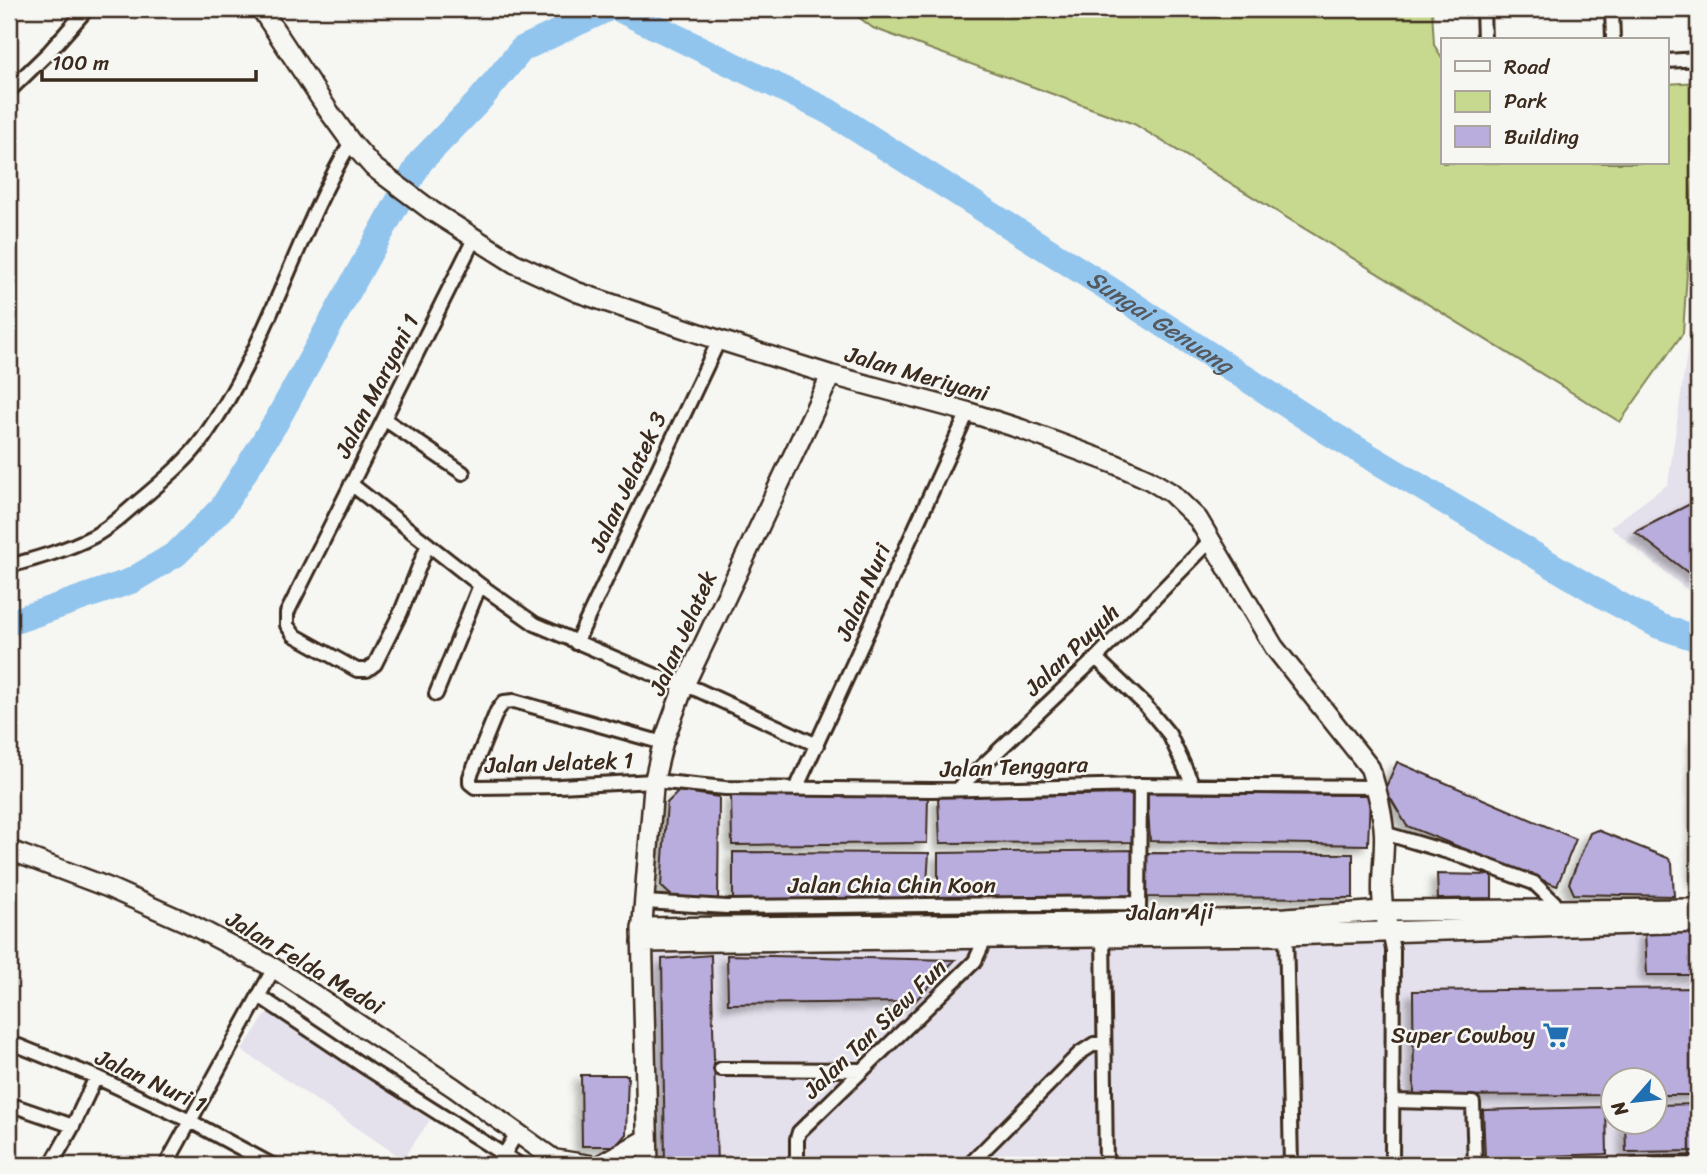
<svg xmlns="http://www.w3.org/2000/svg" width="1707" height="1174" font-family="Sriracha,sans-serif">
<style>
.built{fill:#e4e0ec;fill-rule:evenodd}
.green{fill:#c7d98e;stroke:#818256;stroke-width:2}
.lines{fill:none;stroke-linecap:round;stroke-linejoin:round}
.river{stroke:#91c5ee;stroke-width:26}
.building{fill:#b9adde;stroke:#3b2a1e;stroke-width:2;filter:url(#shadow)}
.street-casing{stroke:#3b2a1e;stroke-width:18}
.secondary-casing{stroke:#3b2a1e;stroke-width:23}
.primary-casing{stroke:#3b2a1e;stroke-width:24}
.street{stroke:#f6f6f2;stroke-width:12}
.secondary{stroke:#f6f6f2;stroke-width:18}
.primary{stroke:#f6f6f2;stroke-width:19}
.labels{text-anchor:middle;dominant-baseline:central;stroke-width:5;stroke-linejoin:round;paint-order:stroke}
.street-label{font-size:23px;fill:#3b2a1e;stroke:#f6f6f2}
.poi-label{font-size:23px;fill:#3b2a1e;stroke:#f6f6f2;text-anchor:end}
.water-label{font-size:24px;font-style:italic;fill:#55585c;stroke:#f6f6f2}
</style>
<defs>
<filter id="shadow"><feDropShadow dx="-6" dy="6" stdDeviation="3.5" flood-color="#0004"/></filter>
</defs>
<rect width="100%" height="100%" fill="#f6f6f2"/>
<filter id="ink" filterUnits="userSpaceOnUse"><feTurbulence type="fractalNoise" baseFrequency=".0143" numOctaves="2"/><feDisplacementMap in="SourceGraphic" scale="14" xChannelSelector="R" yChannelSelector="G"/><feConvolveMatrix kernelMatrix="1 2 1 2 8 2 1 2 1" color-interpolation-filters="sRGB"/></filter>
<g filter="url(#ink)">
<path class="built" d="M1698,277V591L1690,592L1610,527L1668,484Z
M1698,930V1165H657L653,952L1010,947ZM1612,1080H1654V1122H1612Z
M269,1010L430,1120L403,1159L242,1050Z"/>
<path class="green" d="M848,9H1432L1434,45L1443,59V163H1667V84L1698,82V182H1693L1683,333L1620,422L1134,124L873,28Z"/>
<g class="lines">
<g class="river">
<path id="s1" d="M619,9L828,111L1103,285L1330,433L1607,598L1659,626L1698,639"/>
<path d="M9,623L131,581L176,554L222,508L276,422L420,162L478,102L522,49L607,9"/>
</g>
</g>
<path class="building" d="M1698,500V578H1695L1635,532Z
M1698,739V880H1694L1695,740Z
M1397,762L1576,839L1557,886L1407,826L1385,789Z
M679,791L719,797L718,900H676L661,886L667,803Z
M1147,793L1370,795L1368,845L1150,841Z
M1136,794V842L940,843L938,797Z
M731,795H928L927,843L732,845Z
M1597,830L1668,858L1672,863L1674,896L1574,894L1569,883L1590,833Z
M1137,850L1136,898L938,900V853Z
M733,852L929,853L926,900L733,901Z
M1147,853L1353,854V898L1147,897Z
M1437,874L1492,875V898L1438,899Z
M1645,932H1698V975H1647Z
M711,955L717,1165H665L662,959Z
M727,955L955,960L914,1002L728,1004Z
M1698,988V1095H1654V1080H1612V1095L1414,1096L1413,991Z
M581,1075H628L626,1134L616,1146H582Z
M1698,1104V1151L1626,1152L1625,1122H1654V1105Z
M1606,1107L1607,1154L1485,1158L1483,1110Z"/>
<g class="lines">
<defs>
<path id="street" d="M1483,9L1484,40
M1612,9L1613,40
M1667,61L1698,59
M9,91L49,52L87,9
M384,419L463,473
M351,484L480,585L535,624L659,677L698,690L817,745
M428,544L401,612L375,664L367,670H357L294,635L287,625V613L474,239
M9,566C38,558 67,550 94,536C113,526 128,510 144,497C165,479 188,460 204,437C268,347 295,236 351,142
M576,643L719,340
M1096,658L1145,705L1169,734L1193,785
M436,694L480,585
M663,743L514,701L504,702L497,711L470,777V783L475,787L559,786L654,781L725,788L932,790L1140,785L1376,787
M959,788L1096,658L1211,540
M796,789L968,412
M1384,833L1461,856L1534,883L1554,902L1560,915
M645,902L727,907L1139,903
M1139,911L1140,785
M1286,928L1291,1165
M1389,930L1393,950L1392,1165
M1103,931L1106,1165
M259,996L368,1069L520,1165
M9,1042L96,1077L190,1121L272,1165
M721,1069L863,1070
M1392,1101L1473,1103L1475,1165
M9,1104L73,1126
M51,1165L73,1126L96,1077
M166,1165L274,968
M498,1165L517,1133
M797,1165V1139L799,1132L975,961L987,935
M969,1165L1080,1053L1094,1044L1104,1043
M1636,1165L1698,1163"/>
<path id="secondary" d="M261,9L330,113L351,142L373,167L432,211L514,263L577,292L719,340L831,375L968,412L1021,429L1115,464L1148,479L1171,493L1198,519L1274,647L1370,768C1377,790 1383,811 1384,834C1385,864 1377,893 1387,923
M9,850L107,887L188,923L274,968L453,1087L562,1165
M642,928L654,781L663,743L684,686L831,375
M553,1159L590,1165"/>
<path id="primary" d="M642,942L1286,935L1698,922
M601,1165L647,1139
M648,1165L642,928L1102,923L1286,918L1383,911L1698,909"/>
</defs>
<use href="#street" class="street-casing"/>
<use href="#secondary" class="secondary-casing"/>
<use href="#primary" class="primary-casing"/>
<use href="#street" class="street"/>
<use href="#secondary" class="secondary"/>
<use href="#primary" class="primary"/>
</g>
</g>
<defs>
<symbol id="supermarket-bare" viewBox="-9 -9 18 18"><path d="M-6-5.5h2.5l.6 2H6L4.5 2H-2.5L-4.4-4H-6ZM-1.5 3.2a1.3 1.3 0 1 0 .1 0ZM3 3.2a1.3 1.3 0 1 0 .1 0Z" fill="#1f6fb2" stroke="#f6f6f2" stroke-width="2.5" paint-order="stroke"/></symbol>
</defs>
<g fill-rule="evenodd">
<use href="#supermarket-bare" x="1537" y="1016" width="38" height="38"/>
</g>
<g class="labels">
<g class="street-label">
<text transform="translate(917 374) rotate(16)">Jalan Meriyani</text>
<text transform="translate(377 386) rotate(-63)">Jalan Maryani 1</text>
<text transform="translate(628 482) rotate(-65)">Jalan Jelatek 3</text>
<text transform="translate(863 592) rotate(-66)">Jalan Nuri</text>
<text transform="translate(683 633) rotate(-66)">Jalan Jelatek</text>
<text transform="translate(1072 650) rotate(-44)">Jalan Puyuh</text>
<text transform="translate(559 763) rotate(-2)">Jalan Jelatek 1</text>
<text transform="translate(1014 767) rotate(-2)">Jalan Tenggara</text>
<text x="892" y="885">Jalan Chia Chin Koon</text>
<text transform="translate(1170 912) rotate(-1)">Jalan Aji</text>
<text transform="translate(305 963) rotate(31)">Jalan Felda Medoi</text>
<text transform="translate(875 1029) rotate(-44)">Jalan Tan Siew Fun</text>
<text transform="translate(151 1081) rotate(25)">Jalan Nuri 1</text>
</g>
<g class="poi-label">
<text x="1535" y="1035">Super Cowboy</text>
</g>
<g class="water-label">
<text stroke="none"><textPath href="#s1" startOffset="626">Sungai Genuang</textPath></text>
</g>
</g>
<rect width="1707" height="1174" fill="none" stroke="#f6f6f2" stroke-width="35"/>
<rect x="18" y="18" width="1672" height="1139" fill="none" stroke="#3b2a1e" stroke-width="2.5" filter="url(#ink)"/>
<rect x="1441" y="38" width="228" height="126" fill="#f6f6f2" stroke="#aba49d" stroke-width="2"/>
<rect x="1455" y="61" width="35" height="10" fill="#f6f6f2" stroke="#aba49d" stroke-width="2"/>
<text x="1504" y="74" font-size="21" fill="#3b2a1e">Road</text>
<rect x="1455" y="91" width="35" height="21" fill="#c7d98e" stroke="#aba49d" stroke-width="2"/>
<text x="1504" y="108" font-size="21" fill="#3b2a1e">Park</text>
<rect x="1455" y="126" width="35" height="21" fill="#b9adde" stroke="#aba49d" stroke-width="2"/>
<text x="1504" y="144" font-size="21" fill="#3b2a1e">Building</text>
<g transform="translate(1634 1101) rotate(242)"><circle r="33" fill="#f6f6f2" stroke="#aba49d" stroke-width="2"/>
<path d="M0-5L12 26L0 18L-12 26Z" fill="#1f6fb2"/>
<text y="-10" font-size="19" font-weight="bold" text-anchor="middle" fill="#3b2a1e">N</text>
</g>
<path d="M42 70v10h214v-10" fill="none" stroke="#3b2a1e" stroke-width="3.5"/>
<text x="52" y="70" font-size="21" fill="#3b2a1e" stroke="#f6f6f2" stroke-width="5" paint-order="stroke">100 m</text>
</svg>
